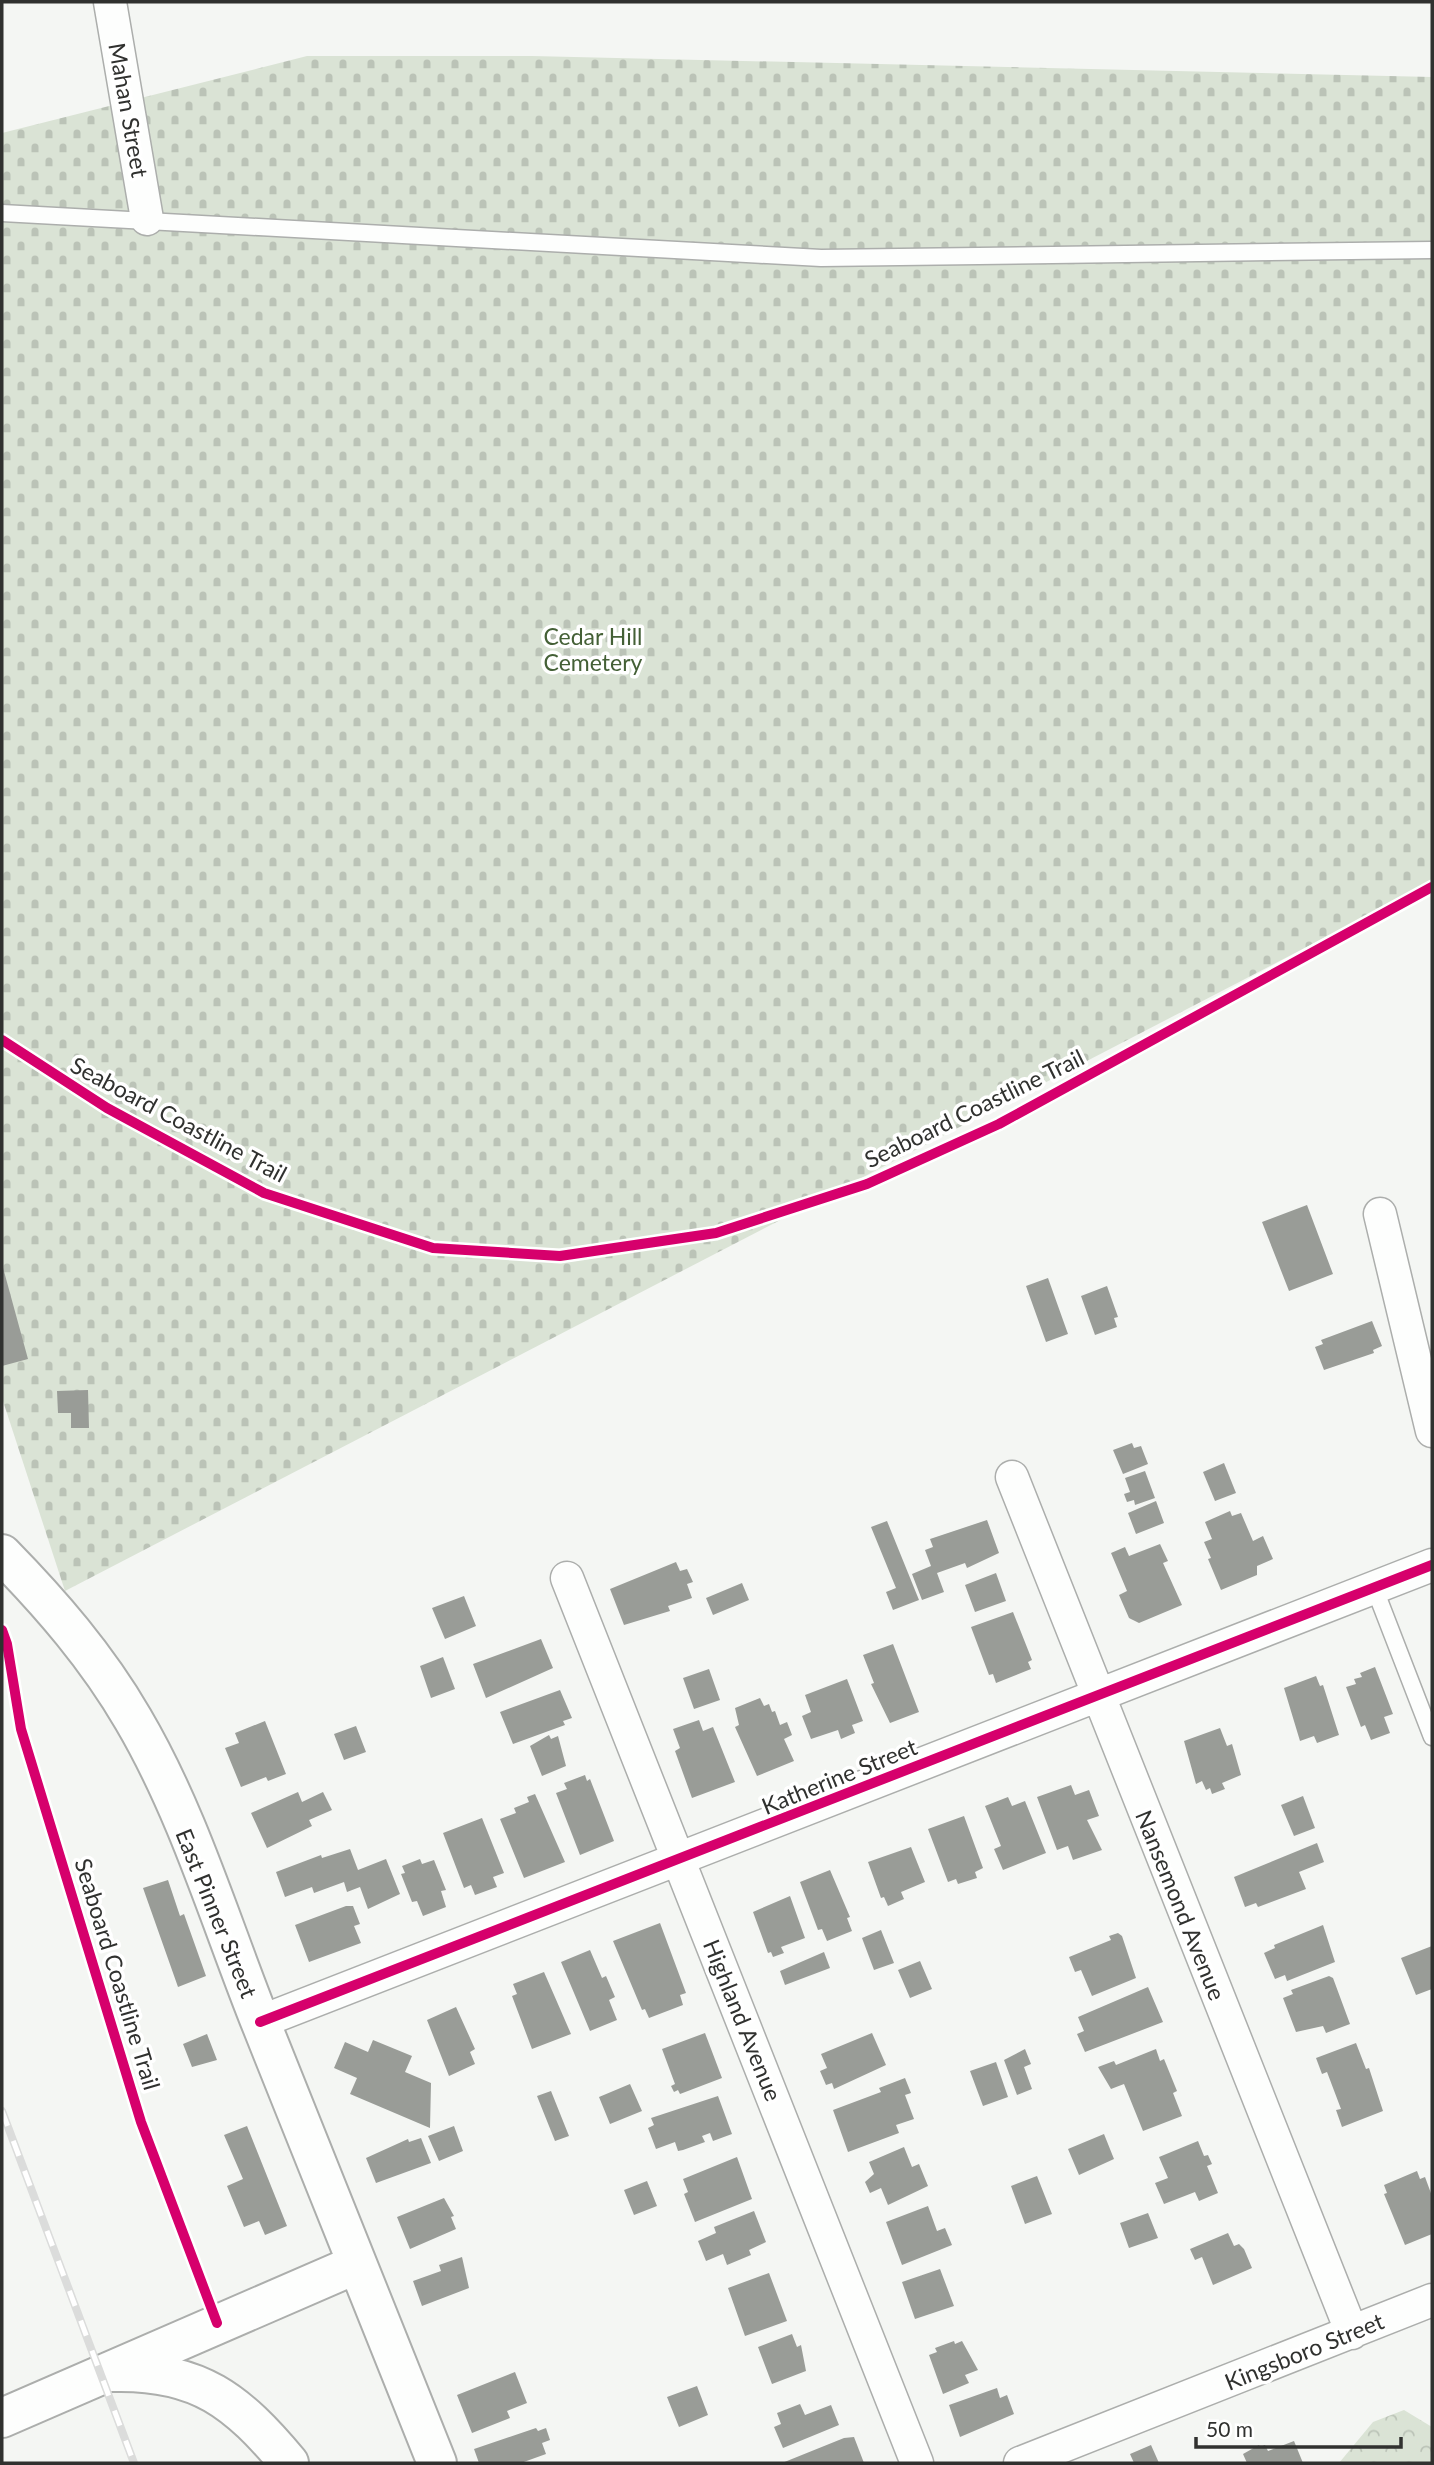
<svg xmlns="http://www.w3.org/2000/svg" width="1434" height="2465" font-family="Lato,sans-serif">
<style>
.cemetery{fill:url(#cemetery-stones)}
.park{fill:url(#park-crowns)}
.building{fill:#999c97}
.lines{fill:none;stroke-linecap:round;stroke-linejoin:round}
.lane-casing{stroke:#acaeac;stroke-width:19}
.street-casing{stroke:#acaeac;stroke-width:35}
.secondary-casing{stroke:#acaeac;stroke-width:42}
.lane{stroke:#fdfefd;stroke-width:16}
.street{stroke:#fdfefd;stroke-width:32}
.secondary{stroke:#fdfefd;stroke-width:38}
.rail-casing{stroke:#dbdcdb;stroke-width:8}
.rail{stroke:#fff;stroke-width:5;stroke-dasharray:16;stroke-linecap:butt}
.cycleway-casing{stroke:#fff;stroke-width:15}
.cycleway{stroke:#d6006c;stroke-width:10}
.labels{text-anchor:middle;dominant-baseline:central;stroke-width:7;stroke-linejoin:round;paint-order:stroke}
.street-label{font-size:23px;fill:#30312f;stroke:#fff}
.park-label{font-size:23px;fill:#446036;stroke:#fff}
</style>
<defs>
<pattern id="cemetery-stones" width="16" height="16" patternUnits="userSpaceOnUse" patternTransform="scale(1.75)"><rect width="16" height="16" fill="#dae3d5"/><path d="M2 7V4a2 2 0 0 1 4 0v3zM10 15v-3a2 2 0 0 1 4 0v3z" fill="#bbc3b7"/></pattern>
<pattern id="park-crowns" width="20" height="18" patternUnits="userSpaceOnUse" patternTransform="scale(1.75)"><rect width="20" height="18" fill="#dae3d5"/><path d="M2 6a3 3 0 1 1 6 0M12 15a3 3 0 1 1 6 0" fill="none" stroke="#bbc3b7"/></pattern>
</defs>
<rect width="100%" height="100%" fill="#f4f6f3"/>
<path class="cemetery" d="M307,56H532L1432,77V882L65,1591L2,1398V133Z"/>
<path class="park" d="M1404,2410L1432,2427V2463H1339L1373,2422Z"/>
<path class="building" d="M1307,1205L1333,1274L1289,1291L1262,1222Z
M2,1264L28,1359L2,1366Z
M1048,1278L1068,1334L1046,1342L1026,1286Z
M1107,1286L1118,1317L1114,1318L1117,1327L1095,1335L1081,1296Z
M1372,1321L1382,1346L1373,1350L1374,1353L1324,1370L1315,1347L1323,1344L1321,1340Z
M88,1390L89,1428H71V1413H58L57,1391Z
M1132,1443L1134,1448L1141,1446L1148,1464L1123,1474L1113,1450Z
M1224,1463L1236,1493L1215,1501L1203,1472Z
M1145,1471L1155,1498L1135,1505L1134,1500L1127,1502L1124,1494L1130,1492L1125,1478Z
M1156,1501L1164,1523L1136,1534L1128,1513Z
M1230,1511L1232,1516L1241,1513L1253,1541L1263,1536L1273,1559L1257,1566V1575L1221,1590L1208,1559L1211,1558L1204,1542L1212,1539L1205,1522Z
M987,1520L999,1553L967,1568L965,1563L937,1573L944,1592L922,1600L912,1574L931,1566L925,1550L933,1547L930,1539Z
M887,1521L919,1600L893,1610L886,1592L896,1588L871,1527Z
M1160,1544L1168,1561L1163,1563L1182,1605L1139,1623L1129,1618L1119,1595L1127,1591L1111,1553L1125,1547L1129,1556Z
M676,1562L680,1571L687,1569L693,1582L687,1584L692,1598L668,1606L670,1611L624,1625L610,1589Z
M996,1573L1006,1601L975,1612L965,1585Z
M742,1583L749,1600L713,1615L706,1598Z
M464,1596L476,1626L445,1639L432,1608Z
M1013,1612L1032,1660L1028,1662L1031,1669L996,1683L993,1674L989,1675L971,1627Z
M541,1639L553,1668L486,1698L473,1664Z
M893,1644L919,1712L890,1723L871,1684L874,1683L863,1655Z
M443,1657L455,1689L431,1698L420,1666Z
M1375,1667L1393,1714L1384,1717L1390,1733L1371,1740L1365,1725L1361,1727L1346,1687L1356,1684L1354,1679L1362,1677L1360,1673Z
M709,1669L720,1700L694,1709L683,1678Z
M1316,1676L1320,1686L1323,1685L1339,1735L1317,1743L1314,1736L1300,1741L1284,1688Z
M847,1679L863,1721L852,1725L855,1733L841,1739L838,1730L811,1739L802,1716L811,1712L805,1695Z
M560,1690L572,1718L563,1721L565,1725L513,1744L500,1712Z
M760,1698L764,1706L769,1704L772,1712L775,1711L780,1725L787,1722L792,1735L784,1739L794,1761L757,1776L735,1727L739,1725L735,1708Z
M699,1720L703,1731L713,1727L735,1782L692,1798L675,1751L680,1748L673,1729Z
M265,1721L286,1774L268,1781L266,1777L241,1787L225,1748L239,1743L235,1733Z
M356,1726L366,1752L344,1760L334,1734Z
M1220,1728L1227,1746L1232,1744L1241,1775L1222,1783L1225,1789L1212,1794L1210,1788L1206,1790L1202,1781L1196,1784L1184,1741Z
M549,1735L551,1739L558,1736L566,1766L542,1776L530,1746Z
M585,1775L587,1781L590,1779L614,1841L580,1855L556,1793L567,1789L564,1783Z
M1071,1785L1075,1795L1089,1790L1099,1816L1087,1820L1102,1850L1073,1860L1068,1846L1057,1850L1037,1797Z
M298,1792L302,1802L323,1792L332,1810L309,1820L312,1826L267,1848L251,1813Z
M535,1794L565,1862L524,1878L500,1819L516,1813L514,1808L529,1802L527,1797Z
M1303,1796L1315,1828L1294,1836L1281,1805Z
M1008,1797L1012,1806L1025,1801L1046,1853L1003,1870L994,1849L1001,1846L985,1806Z
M964,1816L983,1868L975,1872L977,1878L958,1884L956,1879L948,1882L928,1829Z
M482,1818L504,1873L493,1877L497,1887L475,1895L471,1885L464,1888L443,1833Z
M1317,1843L1324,1862L1299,1872L1306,1889L1258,1907L1256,1903L1245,1907L1234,1877Z
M911,1847L925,1882L901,1892L904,1899L888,1906L884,1897L881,1898L868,1862Z
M350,1849L358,1870L386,1859L400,1894L368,1909L360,1887L347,1892L344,1882L314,1893L312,1887L285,1897L276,1872L321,1855L322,1858Z
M420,1859L422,1864L434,1860L446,1890L441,1891L446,1907L423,1916L417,1901L412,1902L401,1874L405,1873L402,1866Z
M830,1870L850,1917L847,1918L852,1931L827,1941L822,1929L818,1930L800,1882Z
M168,1880L180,1916L184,1914L206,1976L178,1987L143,1888Z
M790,1896L805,1938L781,1947L784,1953L773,1957L771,1952L768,1953L753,1912Z
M346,1906H353L360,1924L354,1926L361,1943L309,1962L295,1925Z
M660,1923L686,1993L680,1995L683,2005L649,2018L645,2009L642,2010L613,1941Z
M1323,1925L1335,1962L1287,1981L1285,1975L1275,1979L1264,1953L1275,1948L1274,1945Z
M881,1930L894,1963L874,1970L862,1938Z
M1118,1933L1122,1936L1136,1978L1092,1996L1081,1970L1075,1972L1069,1957L1111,1940L1109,1936Z
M1432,1946V1989L1416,1995L1401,1958Z
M590,1950L602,1978L606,1976L615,1997L609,2000L617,2020L590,2031L561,1962Z
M824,1952L830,1968L785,1985L780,1971Z
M920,1961L932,1989L910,1998L898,1970Z
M544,1972L571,2034L532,2049L512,1996L517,1994L513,1984Z
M1329,1976L1333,1978L1350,2024L1326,2033L1323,2026L1296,2032L1283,1998L1293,1994L1291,1990Z
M1148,1987L1163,2022L1085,2052L1077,2034L1084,2031L1078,2017Z
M456,2007L475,2049L470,2052L475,2064L449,2076L427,2020Z
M705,2033L722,2078L680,2094L678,2090L674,2092L671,2086L675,2084L662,2049Z
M872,2033L886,2065L834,2089L832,2083L826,2085L820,2071L827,2068L821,2054Z
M207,2034L217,2060L192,2067L183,2044Z
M373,2040L412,2056L405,2072L431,2083L430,2128L350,2094L357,2078L334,2068L345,2042L368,2052Z
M1356,2043L1366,2069L1369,2068L1383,2111L1342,2127L1336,2110L1341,2109L1327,2072L1322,2074L1316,2058Z
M1025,2049L1031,2064L1024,2067L1032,2089L1017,2095L1004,2060Z
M1156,2049L1160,2061L1164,2059L1177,2091L1173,2093L1182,2116L1143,2131L1124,2084L1111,2089L1098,2067L1114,2061L1116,2065Z
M996,2062L1008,2097L983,2106L970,2071Z
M905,2078L911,2093L905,2095L914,2119L896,2125L899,2133L848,2152L833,2110L881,2092L879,2088Z
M630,2084L642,2111L610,2124L599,2097Z
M551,2091L569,2136L555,2141L537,2096Z
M718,2096L732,2134L713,2141L710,2133L702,2136L705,2142L683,2150L678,2151L675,2142L656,2149L648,2128L654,2125L651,2118Z
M247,2126L287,2226L265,2235L259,2221L244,2227L227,2186L243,2179L224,2135Z
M454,2126L463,2151L439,2161L428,2136Z
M1104,2134L1114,2159L1079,2175L1068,2149Z
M421,2138L431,2163L376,2183L366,2158L408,2139L409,2142Z
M1198,2141L1204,2156L1208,2155L1212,2164L1207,2166L1218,2193L1199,2201L1195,2192L1164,2204L1155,2183L1168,2178L1159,2157Z
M904,2147L912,2167L919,2164L928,2186L888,2205L881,2188L870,2193L865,2182L874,2174L869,2162Z
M737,2157L752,2199L695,2222L684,2194L688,2192L683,2179Z
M1417,2171L1420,2179L1425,2177L1432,2196V2234L1405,2245L1384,2194L1387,2193L1384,2185Z
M1037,2176L1052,2214L1025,2224L1011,2186Z
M647,2181L657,2206L634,2215L624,2190Z
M444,2198L454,2216L451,2217L456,2229L410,2249L397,2217Z
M928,2206L937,2231L945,2228L952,2245L902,2265L886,2222Z
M754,2211L766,2242L749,2250L751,2255L727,2265L723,2254L706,2261L698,2241L716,2233L714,2227Z
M1148,2213L1158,2238L1129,2248L1120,2223Z
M1228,2233L1234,2246L1239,2244L1244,2249L1252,2268L1213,2285L1202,2257L1195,2260L1190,2249Z
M462,2257L469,2288L422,2306L413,2281L441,2271L439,2265Z
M940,2269L954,2306L915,2319L902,2282Z
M769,2273L787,2321L745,2336L728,2288Z
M792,2334L797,2347L801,2345L806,2371L772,2384L758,2347Z
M954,2341L955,2344L962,2341L978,2370L965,2375L969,2383L943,2394L929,2355L937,2352L935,2348Z
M515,2372L527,2403L507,2411L510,2418L472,2433L457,2395Z
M697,2386L708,2415L679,2427L667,2397Z
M997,2388L1000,2398L1007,2395L1014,2414L960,2437L949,2405Z
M800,2404L805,2415L831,2405L839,2425L783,2448L774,2427L781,2424L777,2413Z
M536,2428L538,2431L546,2428L550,2440L542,2443L546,2454L521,2463H479L474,2449Z
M854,2437L864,2463H782L844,2438Z
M1294,2441L1303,2463H1247L1243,2454L1259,2445L1260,2447L1265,2445L1268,2451Z
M1151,2445L1159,2463H1134L1130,2454Z"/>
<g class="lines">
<defs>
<path id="lane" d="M2,213L821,258L1432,250
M1374,1587L1432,1737"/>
<path id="street" d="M110,2L147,219
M1380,1214L1432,1431
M1012,1477L1352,2333
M567,1578L917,2463
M260,2022L1432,1565
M1020,2463L1432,2300"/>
<path id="secondary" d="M2,1554C51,1604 97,1657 133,1719C189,1814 221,1924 262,2026C320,2172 379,2317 437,2463
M114,2372C199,2370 237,2401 289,2463
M2,2418L357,2264"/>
</defs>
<use href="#lane" class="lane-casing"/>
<use href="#street" class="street-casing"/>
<use href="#secondary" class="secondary-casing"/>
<use href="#lane" class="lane"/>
<use href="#street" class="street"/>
<use href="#secondary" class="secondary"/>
<defs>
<path id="rail" d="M2,2111L134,2463"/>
</defs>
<use href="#rail" class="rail-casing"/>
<use href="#rail" class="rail"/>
<defs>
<path id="cycleway" d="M2,1040L107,1108L264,1193L433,1248L560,1256L716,1233L867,1184L999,1124L1432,887
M2,1630L7,1644L21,1729L141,2122L217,2323
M260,2022L1432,1565"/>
</defs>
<use href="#cycleway" class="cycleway-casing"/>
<use href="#cycleway" class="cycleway"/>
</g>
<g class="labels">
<g class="street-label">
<text transform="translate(129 110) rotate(80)">Mahan Street</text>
<text transform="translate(974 1108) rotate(-26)">Seaboard Coastline Trail</text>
<text transform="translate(179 1119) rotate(28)">Seaboard Coastline Trail</text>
<text transform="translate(839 1776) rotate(-22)">Katherine Street</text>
<text transform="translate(1181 1905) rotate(68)">Nansemond Avenue</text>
<text transform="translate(217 1913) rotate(68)">East Pinner Street</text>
<text transform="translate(118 1974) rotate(73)">Seaboard Coastline Trail</text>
<text transform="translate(743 2020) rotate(68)">Highland Avenue</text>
<text transform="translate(1304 2351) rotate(-22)">Kingsboro Street</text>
</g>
<g class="park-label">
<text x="593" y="636">Cedar Hill<tspan x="593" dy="26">Cemetery</tspan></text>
</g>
</g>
<rect width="1434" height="2465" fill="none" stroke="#30312f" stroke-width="7"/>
<path d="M1196 2437v10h205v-10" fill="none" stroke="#30312f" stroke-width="3.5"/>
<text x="1206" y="2437" font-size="21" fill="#30312f" stroke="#ffffff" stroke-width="5" paint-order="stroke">50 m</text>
</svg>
